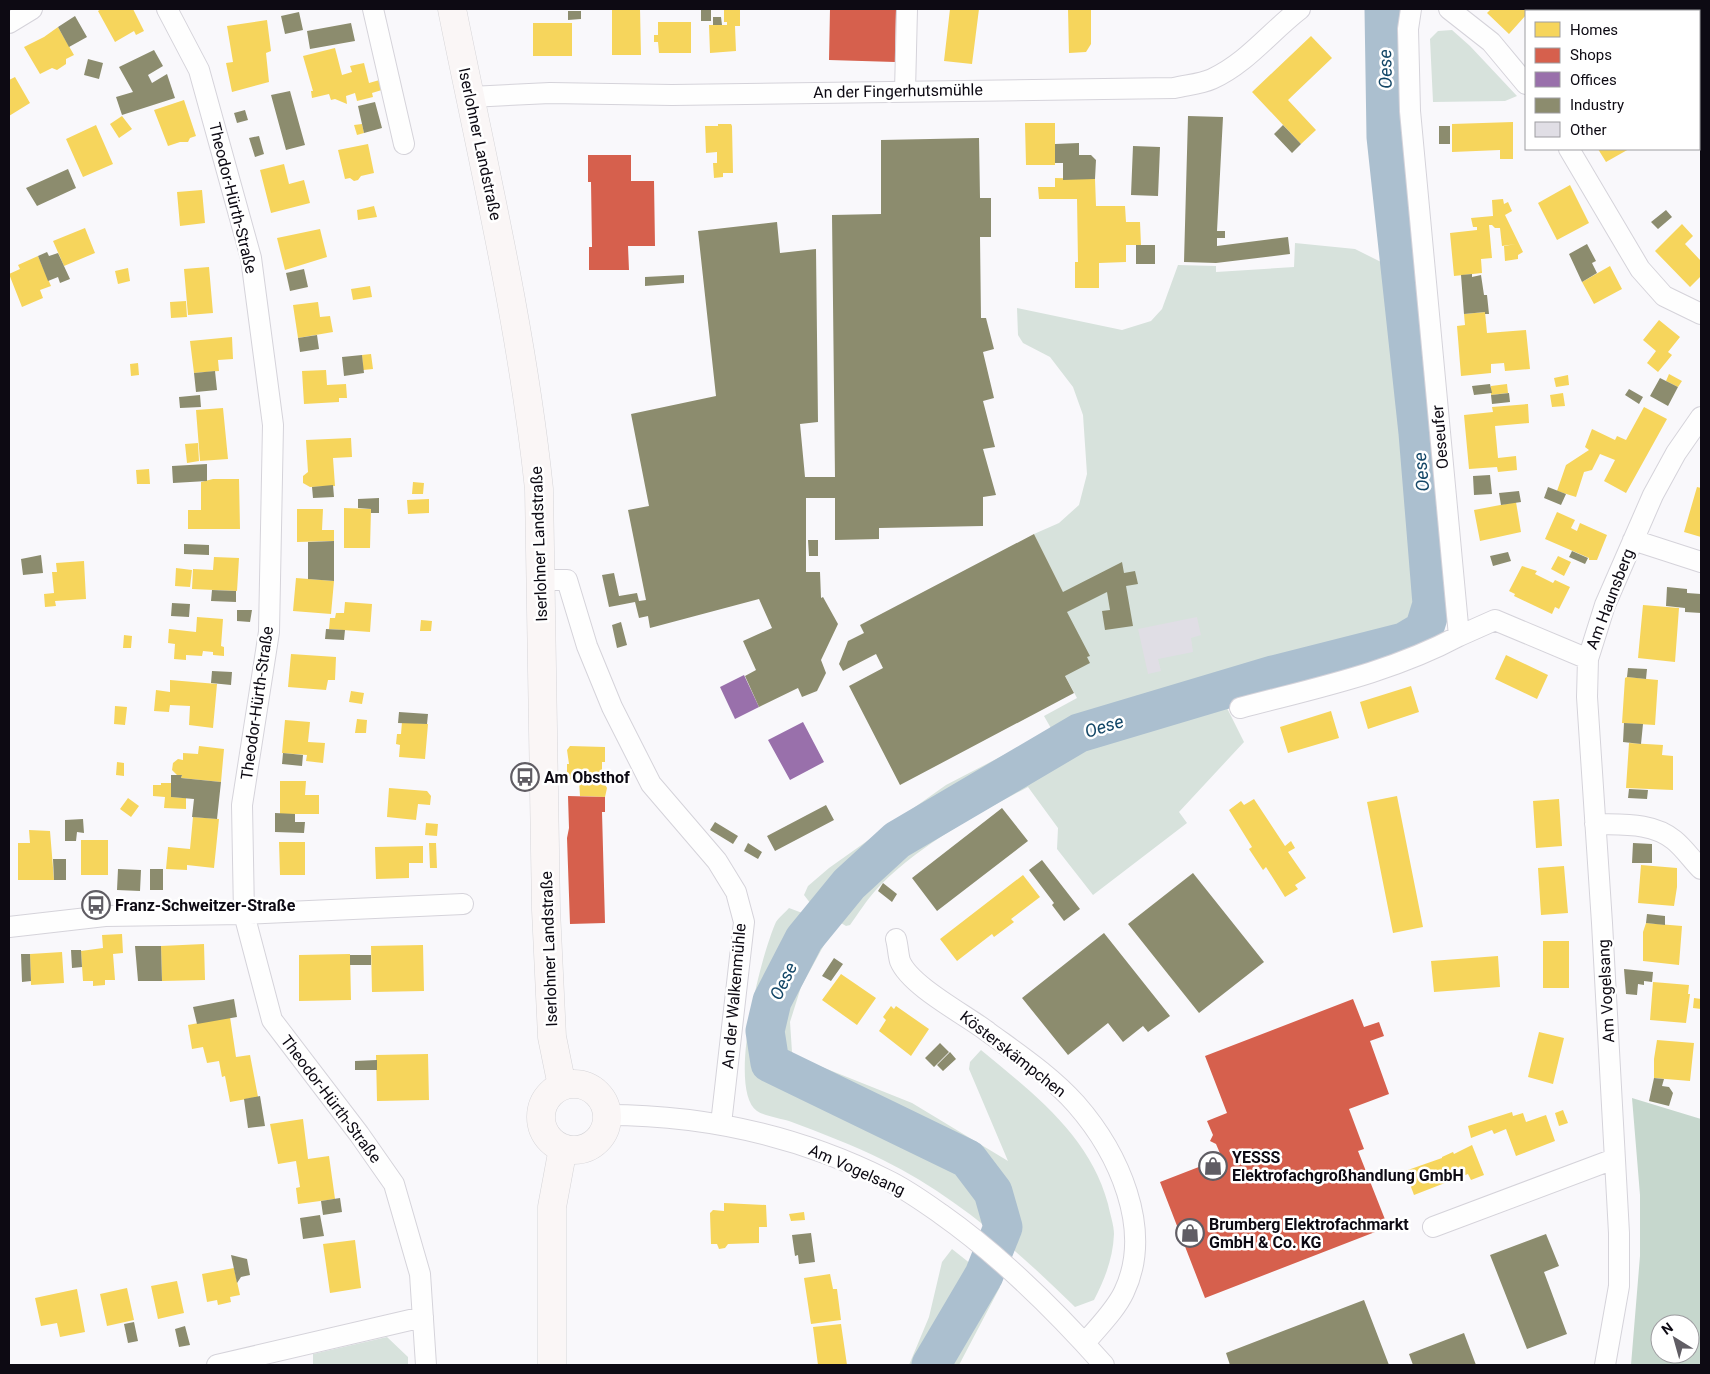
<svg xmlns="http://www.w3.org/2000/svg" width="1710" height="1374" font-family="Roboto,sans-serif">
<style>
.green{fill:#d7e2dc}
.forest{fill:#c6d7cd;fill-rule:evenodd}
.homes{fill:#f6d55c}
.shops{fill:#d6604d}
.offices{fill:#9970ab}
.industry{fill:#8c8c6e}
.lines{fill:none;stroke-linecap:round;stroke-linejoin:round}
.river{stroke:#abbfcf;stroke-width:39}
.building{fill:#e0dee5}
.minor-casing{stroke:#d5d3da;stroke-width:22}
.primary-casing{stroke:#d6d5d8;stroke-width:29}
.minor{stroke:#fefefe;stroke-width:20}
.primary{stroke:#faf6f6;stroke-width:28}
.labels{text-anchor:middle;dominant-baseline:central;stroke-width:5;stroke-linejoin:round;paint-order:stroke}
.street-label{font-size:16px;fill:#0d0a13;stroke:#fff}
.poi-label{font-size:16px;font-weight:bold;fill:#0d0a13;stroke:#fff;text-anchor:start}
.water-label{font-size:18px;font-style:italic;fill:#144767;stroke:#fff}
</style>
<rect width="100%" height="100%" fill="#f9f8fb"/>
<path class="green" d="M1452,30L1470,46L1517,96L1505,101L1433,102L1430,39L1438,31Z
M1295,243L1355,249L1385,264C1393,379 1406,494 1417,609V615L1414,620L1356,647L1236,673L1134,702L1061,732L965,783L884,835L855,860L814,908L804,895L808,886L829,868L946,785L1052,730L1044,716L1077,698L1030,610L1063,592L1034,534L1059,523L1079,505L1087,474L1083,415L1073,387L1050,357L1023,343L1018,335L1017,308L1122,330L1151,321L1162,309L1178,265L1216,266V272L1294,267Z
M1225,704L1244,742L1179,812L1187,823L1093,895L1057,849L1058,828L1028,787C977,814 914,848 875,891C866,901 858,914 850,925L846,926L836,920L867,880L922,837L1045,765L1106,738L1153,723Z
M789,908L805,914L830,934L801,987L790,1022L792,1052L797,1057L912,1103L1008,1161L969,1069L970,1062L981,1050C1033,1093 1090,1136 1108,1204C1110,1214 1114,1225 1114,1234C1113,1258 1105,1279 1094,1300L1075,1307C1018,1251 956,1196 883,1160C853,1145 821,1133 789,1121C781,1119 762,1115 757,1111C726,1089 762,952 776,922C779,917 785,913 789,908Z
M952,1249L1000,1287L959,1365H909L929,1317L942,1262Z
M387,1337L408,1357V1365H313V1354Z"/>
<path class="forest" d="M1632,1098L1701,1119V1365H1631L1640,1256V1195ZM1660,1324H1690V1354H1660Z"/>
<path class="homes" d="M101,9H133L144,31L136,35L134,31L115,42L98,11Z
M612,9H640L641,55H612Z
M724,9H740V26H735L736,51L710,53L709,25H727V22H724Z
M950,9H979L972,64L944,61Z
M1068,9H1091V44L1086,52L1069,53Z
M1491,9H1532L1526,11V15L1509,34L1487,13Z
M267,20L271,51L266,53L269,82L232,92L226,63L233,62L227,26Z
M658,22H691V53H659L658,42H654V35H658Z
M533,23H572V56H533Z
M1699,25H1701V59H1699Z
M58,27L74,55L66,59V64L57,70L52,68L40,74L24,47L44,37Z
M1311,36L1332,58L1288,100L1316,130L1301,144L1252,92Z
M335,48L342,75L352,72L350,66L364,63L369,83L383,79L385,89L372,93L373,97L357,101L355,93L346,96L347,104L335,99L331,100L329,94L312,98L311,91H313L303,56Z
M15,77L30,103L9,116V80Z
M184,100L196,136L190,138L188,142H180L168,146L154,110Z
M122,116L132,129L119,138L110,124Z
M1513,122V159H1500V150L1452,152V124Z
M1025,123H1055V165H1026Z
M362,124L364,133L357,135L354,125Z
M718,124H731L732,126L733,173H723V177L714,178L713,163H717V152L706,153L705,126H718Z
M96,125L113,164L83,177L66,139Z
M368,144L374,173L361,176L358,180L354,181L350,178L345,179L338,150Z
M1598,149H1629L1606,162Z
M284,164L289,184L304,180L310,203L271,213L260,170Z
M1055,178L1095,179L1096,206H1125L1126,222H1140L1141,245H1126V262L1099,263V288H1075V262H1078L1077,199H1039L1038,187H1055Z
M1570,185L1589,223L1557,240L1538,203Z
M202,190L205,223L180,226L177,192Z
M1503,199L1504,204L1508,202L1512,211L1505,215L1523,252L1518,255V259L1505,261L1504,246L1516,244L1502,246L1500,228H1495L1492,225H1489L1492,258L1481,259L1482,273L1454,276L1450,233L1477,230V227H1473L1471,218L1493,216L1492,200Z
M374,206L377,217L358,220L357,210Z
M1682,224L1693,236L1685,244L1701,261V276L1690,287L1655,251Z
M85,228L95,253L64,266L53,241Z
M320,229L327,257L285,270L277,238Z
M38,256L51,286L40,290L43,298L22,307L9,274L20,269L18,265Z
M1610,266L1622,289L1594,304L1582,282Z
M209,267L213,313L188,315L184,269Z
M128,268L130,281L118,284L115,271Z
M370,286L372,297L353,300L351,289Z
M186,301L187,317L171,318L170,302Z
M318,302L320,317L330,316L333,332L298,338L293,305Z
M1485,312L1487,333L1526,330L1530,369L1505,371L1504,363L1491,364V373L1461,376L1457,326L1465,325L1464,314Z
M1659,320L1680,337L1668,352L1672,355L1658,372L1647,363L1656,351L1643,340Z
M232,337L233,359L218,360L219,371L194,373L190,341Z
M371,354L373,369L363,370L362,355Z
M138,363L139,375L131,376L130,364Z
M326,370L327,385L346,384L347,398H339V402L304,404L302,371Z
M1669,374L1682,381L1678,387L1666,381Z
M1568,375L1569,385L1556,387L1554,378Z
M1507,384L1508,393L1491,395V386Z
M1563,393L1565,406L1552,407L1550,395Z
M1528,404L1529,423L1495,426L1498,458L1516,456L1517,470L1498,472L1497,467L1469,469L1464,415L1493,412L1492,407Z
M1644,407L1667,419L1626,493L1604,481L1615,460L1600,454L1592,470L1584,472L1576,497L1557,491L1566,465L1589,450L1585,447L1592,429L1615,440L1617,436L1626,440Z
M223,408L228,459L200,461L196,410Z
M351,438L352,457L333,458L335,486L310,487L303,483V476L308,472L306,440Z
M198,443L199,461L187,463L185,444Z
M149,469L150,484H137L136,470Z
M213,479H239L240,529H188V510H201V482Z
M413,482L424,483L423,494H412Z
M1697,487L1701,488V537L1684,532Z
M429,499V513L408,514L407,500Z
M1516,502L1521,532L1480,541L1474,510Z
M344,508L371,509L370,548H344Z
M297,509H323L322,530H334V541L297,542Z
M1557,512L1575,520L1571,528L1577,531L1580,523L1607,535L1597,560H1589V558L1545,539Z
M1558,556L1571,562L1564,576L1551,569Z
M214,557L239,558L237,591L192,589L193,569L213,570Z
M84,561L86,599L55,601L56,606L45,607L44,594L54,593L52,572H57L56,563Z
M1522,566L1537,571L1535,574L1553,583L1555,580L1570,587L1559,609L1555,607L1552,614L1514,596L1515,594L1509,591Z
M176,568L192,570L190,587L175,586Z
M296,578L334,581L331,614L293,611Z
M345,602L372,604L370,632L329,629L330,618H335L336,613H344Z
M1643,605L1679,608L1675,662L1638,658Z
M197,617L223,619L221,646L224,647V656L213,655V652L203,651L202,656L186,655V660L174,659L175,644L168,643L169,629L196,632Z
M421,620L432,621L431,631H420Z
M124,635L132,636L131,648H123Z
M291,654L336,657L335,680H328L326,690L288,687Z
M1506,655L1548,675L1537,699L1495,679Z
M1627,677L1658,680L1655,725L1622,723L1625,678Z
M170,680L217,684L213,728L189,725L190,706L170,705L169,712L154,711L156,690L170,692Z
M1411,686L1419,712L1368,729L1360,702Z
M351,691L364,693L362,704L349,702Z
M115,706L127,707L125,725L114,724Z
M1331,711L1339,738L1288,753L1280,727Z
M357,719L367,720L366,733H355Z
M285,720L310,722L308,742L325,743L323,763L306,761L307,755L282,753Z
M402,722L428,724L425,759L399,757L400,745L396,744L397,734H401Z
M1629,743L1663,745L1662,755L1673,756V790L1626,788Z
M199,746L224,749L221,782L181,778L182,775H177L172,770L173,763L178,759L183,760V753L198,754Z
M570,746L605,747V762H602V779L607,788L605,797L580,796L579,780L567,779V764H569L567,750Z
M117,762L124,763V776L116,775Z
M280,781H306L305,795H319V814H280Z
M161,783H171V797L186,798V809L164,808L165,797L153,796V785H161Z
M389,788L427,791L431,796L430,805L418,804L416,820L387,817Z
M1397,796L1423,927L1393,933L1367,802Z
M128,798L139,806L131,817L120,809Z
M1254,799L1285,846L1291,841L1295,848L1288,852L1306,878L1295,885L1298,889L1285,897L1266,867L1263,870L1249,849L1252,847L1229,810L1241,801L1244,805Z
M1559,799L1562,846L1536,848L1533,801Z
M193,817L219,819L214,868L187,865V870L166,869L168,847L190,849Z
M426,823L438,824L437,836L425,835Z
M29,830L50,831L54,880H18V843H30Z
M81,840H108V875H81Z
M279,842H305V875H280Z
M429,843H436L437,868H430Z
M423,846V863H409V878L376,879L375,847Z
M1641,865L1677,868V887L1674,906L1638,903Z
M1564,866L1568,913L1541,915L1538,868Z
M1023,875L1040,897L1011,919L1014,922L994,937L992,934L957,961L940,939Z
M1646,923L1682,926L1679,965L1643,961V932Z
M122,934L123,953L113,954L115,980H105V985L93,986V981H83L81,951L103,948L102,935Z
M1543,941H1569V988H1543Z
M204,944L205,980L162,981L161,946Z
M423,945L424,991L372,992L371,946Z
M62,952L64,983L31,985L30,954Z
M350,954L351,1000L299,1001V955Z
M1498,956L1500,987L1434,992L1431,961Z
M841,974L876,998L857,1025L822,1000Z
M1653,982L1689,985L1688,994H1690L1686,1023L1650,1020Z
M1694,998L1701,999V1009L1693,1008Z
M891,1006L894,1009L896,1006L929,1029L911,1056L879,1031L886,1020L883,1017Z
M230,1017L236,1057L250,1055L258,1097L230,1102L225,1076L222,1077L219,1061L207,1063L203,1047L192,1049L188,1025Z
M1539,1032L1564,1038L1553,1084L1528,1077Z
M1657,1040L1694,1043L1690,1081L1654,1078V1059Z
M428,1054L429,1100L377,1101L376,1055Z
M1563,1110L1568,1123L1559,1126L1555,1113Z
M1512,1112L1513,1116L1523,1113L1526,1122L1546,1115L1555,1141L1516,1156L1506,1129L1494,1134L1492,1130L1471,1138L1468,1126Z
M303,1119L308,1159L329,1156L335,1199L298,1204L296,1188L300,1187L296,1161L278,1164L270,1124Z
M1472,1145L1484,1175L1471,1180L1468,1174L1414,1195L1405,1171L1442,1158V1157L1453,1152L1454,1154Z
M724,1203L766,1205L767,1227H759V1243L728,1244L725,1248L719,1249L717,1244H711L710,1213L713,1210L724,1211Z
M804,1212L805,1220L791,1221L789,1214Z
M355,1240L361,1288L330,1293L323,1244Z
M234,1268L240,1295L230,1297L231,1302L218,1305L217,1300L207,1302L202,1274Z
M830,1274L833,1289H837L841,1320L811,1324L804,1278Z
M177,1281L184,1313L158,1319L151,1286Z
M127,1288L134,1320L107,1326L100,1294Z
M77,1289L85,1332L60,1337L57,1323L41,1326L35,1298Z
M841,1324L847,1365H818L813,1327Z"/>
<path class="shops" d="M830,9H896L895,62L829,60Z
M588,155H631V181H654L655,246H628L629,270H589V247H592L591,182H588Z
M568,796L605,797V812H602L605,923L570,924L567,838L569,828Z
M1353,999L1364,1027L1379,1022L1384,1036L1370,1041L1389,1094L1349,1109L1364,1149L1358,1151L1388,1227L1205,1298L1160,1182L1222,1158L1216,1144L1210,1141L1213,1135L1207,1121L1227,1113L1205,1056Z"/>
<path class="offices" d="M744,675L759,707L735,719L720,687Z
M803,722L824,762L790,780L768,740Z"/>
<path class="industry" d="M701,9H711V21H701Z
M568,11H581V19L568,20Z
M299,12L303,30L285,34L281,16Z
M75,16L87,37L69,47L58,27Z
M713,17H721L722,25H713Z
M351,23L355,41L310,49L307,31Z
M154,50L163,66L148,75L152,83L167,74L175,98L122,115L116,97L133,92L119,67Z
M88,59L103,63L99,79L84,75Z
M290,91L305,145L286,150L271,95Z
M375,102L382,128L364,133L358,106Z
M245,110L248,120L237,123L234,113Z
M1188,116L1223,117L1217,231H1225V238H1217V246L1288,237L1290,254L1216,263L1184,262Z
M1283,125L1301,144L1292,153L1274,134Z
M1439,126H1450V144H1439Z
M259,136L264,154L255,157L249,138Z
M979,138L980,198H991V237H980L981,318H986L994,349L983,352L994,398L983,401L995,447L983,449L996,495L983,497V526L879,528V539L835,540V498H806V572H820L821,598L823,597L838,624L821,660L826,673L817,691L802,697L798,688L759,707L745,676L756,670L743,641L772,628L759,599L650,628L648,616L639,618L635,602L609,607L602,575L614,573L619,596L637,593L639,601L646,600L628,510L649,506L631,414L716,396L698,231L777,222L780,253L816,249L818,422L800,424L805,477H835L832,215L881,214V140Z
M1079,143V155H1091L1096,160L1095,179L1063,180V163H1055V144Z
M1133,146L1160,147L1158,196L1131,195Z
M68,169L76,188L37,206L26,188Z
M1666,210L1672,217L1658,229L1651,222Z
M1587,244L1596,261L1592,263L1597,273L1582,282L1569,254Z
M1136,245H1155V264H1136Z
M47,252L49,256L58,253L70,279L60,283L58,277L48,281L38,256Z
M304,269L308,287L290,291L286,273Z
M1472,274V277L1481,275L1484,295H1487L1489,314H1485V312L1464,314L1461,275Z
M684,275V283L645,286V277Z
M317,335L319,349L300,352L298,338Z
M362,355L364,373L344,376L342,357Z
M215,371L217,390L196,392L194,373Z
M1660,378L1678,387L1668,406L1650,396Z
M1490,384L1492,393L1474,395L1472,386Z
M1629,389L1643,397L1639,404L1625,395Z
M1509,393L1510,402L1492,404L1491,395Z
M200,395L201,407L180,408L179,397Z
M207,464V481L173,483L172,466Z
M1490,475L1492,494L1474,495L1473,476Z
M333,485L334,497L313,498L312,487Z
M1548,487L1566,494L1561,505L1544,498Z
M1519,491L1521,502L1501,505L1499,493Z
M379,498V513H371V509L358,508V499Z
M1034,534L1063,592L1122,562L1124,573L1135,571L1138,584L1126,586L1133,626L1105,630L1102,611L1110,610L1107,592L1067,612L1090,656L1087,657L1090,663L1065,676L1074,693L900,785L849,686L883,668L876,654L843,671L839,664L848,641L864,633L860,625Z
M808,540H818V556H809Z
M334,541V581L308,579V542Z
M184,544L209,545V555L184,554Z
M1572,551L1588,558L1585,564L1569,557Z
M1508,552L1511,561L1493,566L1490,556Z
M41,555L43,573L23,575L21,559Z
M1667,587L1687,589V593L1701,594V613L1685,612V608L1666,606Z
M212,590L236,591V602L211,601Z
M172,603L190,604L189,617L171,616Z
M237,610H252L250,622L237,621Z
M621,622L627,645L617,648L612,625Z
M326,629L345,630L344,640L325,639Z
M1628,668L1647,669L1646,679L1627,677Z
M212,671L232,672L231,685L211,683Z
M399,712L428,714L427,724L398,723Z
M1624,723L1643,724L1641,744L1623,742Z
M283,753L303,755L302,766L282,764Z
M171,775H182L181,778L221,782L217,819L192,817L194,799L171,797Z
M1629,789L1648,790L1647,799L1628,798Z
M826,805L834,820L775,851L767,836Z
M1002,808L1028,841L937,911L912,878Z
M275,813L295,814V822H305L304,833L275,832Z
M83,819L84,833L77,832L76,841H65V820Z
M715,822L738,836L733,844L710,830Z
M748,843L762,852L758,859L744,851Z
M1633,843L1652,844V863H1632Z
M53,859H66V880H54Z
M1042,860L1080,909L1064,921L1052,905L1054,903L1029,870Z
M118,869L141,870L140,891L117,890Z
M150,869H163V890H150Z
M1193,873L1264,962L1199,1013L1128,924Z
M883,883L897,894L892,902L878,891Z
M1647,914L1665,916V925L1646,923Z
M1104,933L1170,1016L1148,1032L1143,1026L1123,1042L1108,1023L1068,1055L1022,998Z
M135,946H161L162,981H138Z
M71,950H81L82,967L72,968Z
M21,954H30L31,981L22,982Z
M350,955H371V965H350Z
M834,958L843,964L831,981L822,976Z
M1624,969L1653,972L1652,982L1644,981V985L1638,984L1637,995L1626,994Z
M234,999L237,1017L197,1024L193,1007Z
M940,1043L949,1052L934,1067L925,1058Z
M950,1052L956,1059L943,1071L937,1065Z
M377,1060V1070H355V1061Z
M1654,1078L1664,1079L1662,1086L1669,1087L1673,1093L1669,1106L1649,1101Z
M260,1096L265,1126L248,1128L244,1099Z
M340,1198L342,1212L323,1215L321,1201Z
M320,1215L324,1236L303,1239L300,1218Z
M811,1233L815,1262L799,1264L798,1255L795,1256L792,1235Z
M1546,1234L1559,1266L1544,1272L1567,1334L1527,1349L1490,1255Z
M231,1255L247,1259L250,1275L241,1277L237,1283Z
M1364,1300L1389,1365H1230L1226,1353Z
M134,1322L138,1341L128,1343L124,1324Z
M185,1326L190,1345L179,1347L175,1329Z
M1464,1333L1476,1365H1413L1409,1354Z"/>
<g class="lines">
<path class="river" d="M931,1365L984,1275L1003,1227L993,1192L968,1159L770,1063L765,1031L772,1001L804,939L849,884L897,840L1079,733L1273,675L1404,642L1424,630L1432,604L1418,433L1386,137L1384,9"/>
</g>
<path class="building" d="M1197,617L1201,635L1191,638L1193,652L1158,659L1161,671L1148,674L1138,629Z"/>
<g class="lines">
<defs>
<path id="minor" d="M167,9L199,70L251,258L273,425L269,632L242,805L244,914L272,1020L359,1134L394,1184L420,1274L426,1365
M373,9L404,144
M1449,9L1491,42L1526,84
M9,23L32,9
M905,91L907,9
M470,97L550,93L672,95L1174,88C1186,85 1201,84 1212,79C1247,63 1270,32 1300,9
M1569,149L1640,269L1664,296L1701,314
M1633,540L1701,562
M542,580H567L587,646L612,707L651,784L717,861L736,892L744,922L721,1124
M1459,636L1495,620L1588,659
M1240,708C1315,688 1390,673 1459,636L1410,111L1408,29L1411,9
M1595,824C1622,825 1652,822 1674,840C1684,848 1692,860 1701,869
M9,927L105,916L244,914L463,904
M896,939C898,946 898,954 900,961C910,986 966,1015 988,1032C1018,1054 1051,1076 1076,1104C1118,1152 1154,1229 1124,1292C1115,1311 1098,1327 1085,1343
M607,1115C706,1115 799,1136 887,1180C906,1189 924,1202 941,1214C1002,1257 1055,1310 1104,1365
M1433,1227L1614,1159
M217,1365L423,1317
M1605,1365L1619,1286V1233L1602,923L1587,697L1588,659L1605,605L1653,495L1676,453L1701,417"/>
<path id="primary" d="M452,9C484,168 522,327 539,489L546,910L552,1037L562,1086
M541 1117a33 33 0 1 1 66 0a33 33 0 1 1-66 0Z
M552,1365V1207L563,1148"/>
</defs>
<use href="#minor" class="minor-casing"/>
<use href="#primary" class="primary-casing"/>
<use href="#minor" class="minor"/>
<use href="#primary" class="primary"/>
</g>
<defs>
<symbol id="bus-ring" viewBox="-11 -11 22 22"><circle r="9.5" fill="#fff" stroke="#605d64" stroke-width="1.5"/><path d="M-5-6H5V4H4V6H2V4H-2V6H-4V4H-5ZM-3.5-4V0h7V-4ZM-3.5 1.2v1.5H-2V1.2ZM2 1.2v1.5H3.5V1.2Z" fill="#605d64"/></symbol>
<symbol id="shop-ring" viewBox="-11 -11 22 22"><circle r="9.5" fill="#fff" stroke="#605d64" stroke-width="1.5"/><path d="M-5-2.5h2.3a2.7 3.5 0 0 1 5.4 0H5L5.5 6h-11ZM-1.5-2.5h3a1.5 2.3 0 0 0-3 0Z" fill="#605d64"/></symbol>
</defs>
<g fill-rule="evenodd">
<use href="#bus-ring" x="509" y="761" width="32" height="32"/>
<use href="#bus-ring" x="80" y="889" width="32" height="32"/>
<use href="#shop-ring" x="1197" y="1150" width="32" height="32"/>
<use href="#shop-ring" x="1174" y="1217" width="32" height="32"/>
</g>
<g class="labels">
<g class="street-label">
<text transform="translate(898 91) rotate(-1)">An der Fingerhutsmühle</text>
<text transform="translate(480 144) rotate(78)">Iserlohner Landstraße</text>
<text transform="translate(233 198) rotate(76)">Theodor-Hürth-Straße</text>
<text transform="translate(1440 437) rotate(-95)">Oeseufer</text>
<text transform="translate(539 544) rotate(-92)">Iserlohner Landstraße</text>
<text transform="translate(1610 599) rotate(-69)">Am Haunsberg</text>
<text transform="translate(257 703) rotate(-82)">Theodor-Hürth-Straße</text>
<text transform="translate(549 949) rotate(-92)">Iserlohner Landstraße</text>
<text transform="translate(1606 991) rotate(-93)">Am Vogelsang</text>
<text transform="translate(734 996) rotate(-85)">An der Walkenmühle</text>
<text transform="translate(1013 1054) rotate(38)">Kösterskämpchen</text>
<text transform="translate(331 1099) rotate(53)">Theodor-Hürth-Straße</text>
<text transform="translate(857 1170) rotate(24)">Am Vogelsang</text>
</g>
<g class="poi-label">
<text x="544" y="777">Am Obsthof</text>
<text x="115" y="905">Franz-Schweitzer-Straße</text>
<text x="1232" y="1157">YESSS<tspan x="1232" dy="18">Elektrofachgroßhandlung GmbH</tspan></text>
<text x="1209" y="1224">Brumberg Elektrofachmarkt<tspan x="1209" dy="18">GmbH &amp; Co. KG</tspan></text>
</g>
<g class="water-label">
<text transform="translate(1385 69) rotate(-91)">Oese</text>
<text transform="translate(1421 472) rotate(-95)">Oese</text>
<text transform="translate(1104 726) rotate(-17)">Oese</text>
<text transform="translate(783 981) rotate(-64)">Oese</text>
</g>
</g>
<rect width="1710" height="1374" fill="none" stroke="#0d0a13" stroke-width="20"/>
<rect x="1525" y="10" width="175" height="140" fill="#ffffff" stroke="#9e9da1"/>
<rect x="1535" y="22" width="25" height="15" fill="#f6d55c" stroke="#9e9da1"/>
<text x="1570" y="35" font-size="15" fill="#0d0a13">Homes</text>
<rect x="1535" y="48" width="25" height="15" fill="#d6604d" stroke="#9e9da1"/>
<text x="1570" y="60" font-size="15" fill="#0d0a13">Shops</text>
<rect x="1535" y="72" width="25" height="15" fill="#9970ab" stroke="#9e9da1"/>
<text x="1570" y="85" font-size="15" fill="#0d0a13">Offices</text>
<rect x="1535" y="98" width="25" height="15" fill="#8c8c6e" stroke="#9e9da1"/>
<text x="1570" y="110" font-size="15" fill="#0d0a13">Industry</text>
<rect x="1535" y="122" width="25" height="15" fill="#e0dee5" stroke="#9e9da1"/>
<text x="1570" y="135" font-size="15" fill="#0d0a13">Other</text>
<g transform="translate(1675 1339) rotate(323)"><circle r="24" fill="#ffffff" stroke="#9e9da1"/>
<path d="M0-4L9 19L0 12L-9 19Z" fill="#605d64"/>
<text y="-8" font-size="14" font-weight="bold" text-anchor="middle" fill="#0d0a13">N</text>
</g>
</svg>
